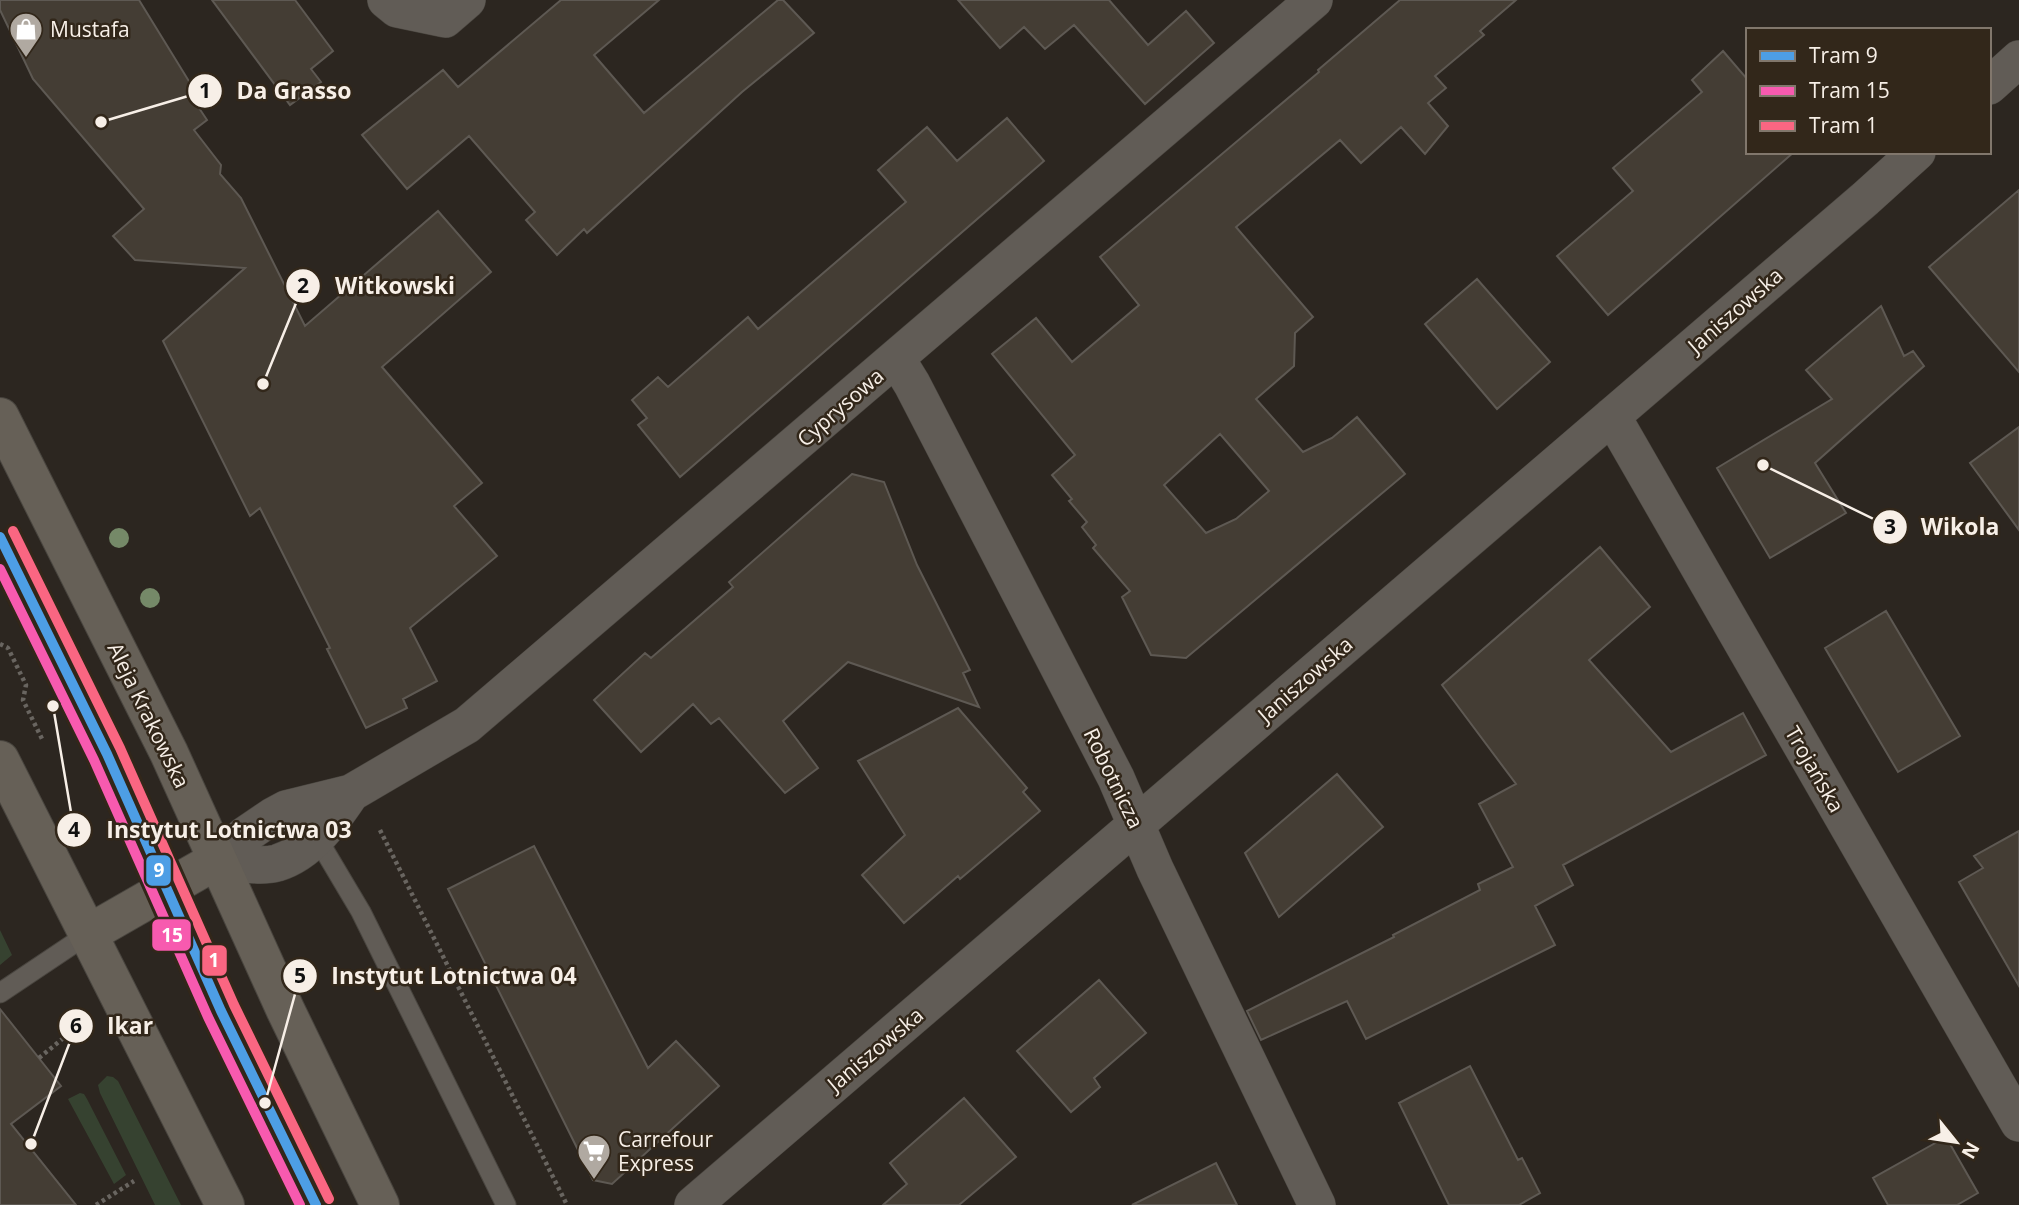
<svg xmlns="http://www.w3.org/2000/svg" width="2019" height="1205" font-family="'Open Sans',sans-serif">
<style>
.green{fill:#364230}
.building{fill:#443d34;stroke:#5e5953;stroke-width:2;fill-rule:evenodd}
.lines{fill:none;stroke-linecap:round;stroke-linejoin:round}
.lane-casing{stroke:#49453f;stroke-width:21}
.street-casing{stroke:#49453f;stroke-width:38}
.secondary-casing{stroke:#49453f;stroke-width:40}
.path{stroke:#696560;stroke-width:4.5;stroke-dasharray:3.5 3.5;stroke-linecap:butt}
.lane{stroke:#615c56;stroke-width:19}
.street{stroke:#615c56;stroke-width:37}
.secondary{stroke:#666057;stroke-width:38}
.tram-1-casing{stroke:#32271a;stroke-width:16}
.tram-2-casing{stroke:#32271a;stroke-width:16}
.tram-3-casing{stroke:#32271a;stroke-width:16}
.tram-1{stroke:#4d9ee5;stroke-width:10}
.tram-2{stroke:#f75aaf;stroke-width:10}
.tram-3{stroke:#fa6682;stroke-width:10}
.tree{fill:#758968}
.labels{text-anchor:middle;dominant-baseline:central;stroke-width:5;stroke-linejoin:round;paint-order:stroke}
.poi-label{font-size:21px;fill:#f7efe7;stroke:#32271a;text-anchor:start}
.street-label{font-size:21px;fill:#f7efe7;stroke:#32271a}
.leader{fill:none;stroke:#f7efe7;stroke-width:2.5}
.callout-dot{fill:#f7efe7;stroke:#32271a;stroke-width:2.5}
.mark-label{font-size:21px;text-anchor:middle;font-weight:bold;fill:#111}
.callout-label{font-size:23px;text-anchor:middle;font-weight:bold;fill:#f7efe7;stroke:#32271a;stroke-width:5;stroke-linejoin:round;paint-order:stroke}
.line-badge{stroke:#32271a;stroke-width:2.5}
.badge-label{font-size:19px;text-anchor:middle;font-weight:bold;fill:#fff}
</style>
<rect width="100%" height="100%" fill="#2c2620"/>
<path class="green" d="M0,930L12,955L0,965Z
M107,1076L113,1077L118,1081L181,1205H155L100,1093L98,1085Z
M80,1093L84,1094L87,1099L126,1175L114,1184L68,1099Z"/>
<path class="building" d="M0,0H139L203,104L199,108L207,120L194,130L221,165L220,174L241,198L305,326L438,211L491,272L382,367L482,483L454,506L497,556L410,628L437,681L403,699L407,708L366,728L327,649L330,648L260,508L250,516L163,341L245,268L135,260L113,236L144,209L33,79L0,10Z
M212,0H295L333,51L311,69L321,82L290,105Z
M561,0H659L594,55L644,113L778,0H783L814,33L742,92L587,233L584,229L557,255L526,220L535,212L469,136L407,189L362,135L443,70L458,87Z
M958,0H1109L1148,45L1186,11L1214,43L1145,104L1074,25L1045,49L1024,27L1000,48Z
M1400,0H1516L1480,31L1484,35L1435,76L1446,88L1428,103L1448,126L1425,154L1401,127L1361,163L1340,140L1236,227L1313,317L1295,333L1294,366L1256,399L1303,452L1332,438L1357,417L1405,474L1186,658L1151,655L1122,597L1130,591L1093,548L1096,545L1082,527L1087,522L1069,501L1072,499L1052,475L1075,455L992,354L1036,318L1072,362L1139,305L1100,257L1319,72L1318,70ZM1220,434L1269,491L1236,519L1206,533L1164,485Z
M1723,51L1748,80V152H1794L1608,315L1557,256L1633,191L1613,168L1702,92L1692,80Z
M1007,118L1044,161L680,477L638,425L647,418L632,400L658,377L668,387L748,317L758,329L906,202L878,170L927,127L957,161Z
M2019,190V372L1929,267Z
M1477,279L1550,362L1497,409L1425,324Z
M1881,306L1904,356L1913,351L1924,366L1815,463L1846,513L1770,558L1717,468L1832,399L1806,370Z
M2019,427V530L1970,463Z
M852,474L884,482L917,565L970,670L963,673L979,707L848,662L783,721L818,768L785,793L719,718L711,724L693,704L641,752L594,700L645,653L651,658L733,587L729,582Z
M1600,547L1650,607L1589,660L1671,752L1743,713L1766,755L1563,865L1573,885L1535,906L1555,945L1366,1039L1347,1001L1261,1040L1247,1011L1394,937L1393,935L1480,890L1478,884L1513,867L1479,804L1516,784L1442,685Z
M1886,611L1960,736L1898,772L1825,648Z
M958,708L1027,788L1023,792L1040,811L960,879L958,876L904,923L862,875L905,835L858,761Z
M1337,774L1383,827L1279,917L1245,853Z
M2019,831V986L1959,882L1983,868L1974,856Z
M534,846L648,1068L676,1041L719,1086L612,1184L593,1180L448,889Z
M1099,980L1146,1033L1094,1078L1100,1087L1071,1112L1017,1051Z
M0,1009L61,1086L11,1124L76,1205H0Z
M1470,1066L1518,1160L1522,1158L1540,1193L1519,1205H1449L1399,1103Z
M964,1098L1016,1157L959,1205H883L907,1184L890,1163Z
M1946,1137L1978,1193L1957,1205H1888L1873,1178Z
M1216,1163L1237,1205H1132Z"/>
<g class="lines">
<defs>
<path id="lane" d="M317,838L361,912L506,1205
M0,993L88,934"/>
<path id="street" d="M386,0L397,9L445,19L467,0
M1989,86L2019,59
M896,358L912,384L1116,778L1155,869L1317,1205
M1612,416L2019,1123
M217,860L245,835L273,816L286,809L351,793L467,725L1314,0
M217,860C235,862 259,868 277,863C310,853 333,820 351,793
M693,1205L1865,199L1917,152"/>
<path id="secondary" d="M0,417L169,753L285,1009L380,1205
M0,760L225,1205
M88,934L217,860"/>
</defs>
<use href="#lane" class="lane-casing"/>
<use href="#street" class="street-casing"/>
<use href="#secondary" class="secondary-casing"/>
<path class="path" d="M0,644L8,648L26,685L23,700L43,741
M380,830L567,1205
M39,1058L66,1036
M96,1205L134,1181"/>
<use href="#lane" class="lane"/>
<use href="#street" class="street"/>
<use href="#secondary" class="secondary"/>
<defs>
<path id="tram-1" d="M0,537L107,754L221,1011L316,1205"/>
<path id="tram-2" d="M0,569L94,760L208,1017L300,1205"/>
<path id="tram-3" d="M13,531L120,748L234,1005L329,1199"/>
</defs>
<use href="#tram-1" class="tram-1-casing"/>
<use href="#tram-2" class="tram-2-casing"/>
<use href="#tram-3" class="tram-3-casing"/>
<use href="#tram-1" class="tram-1"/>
<use href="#tram-2" class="tram-2"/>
<use href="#tram-3" class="tram-3"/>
</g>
<g class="tree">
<circle cx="119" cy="538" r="10"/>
<circle cx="150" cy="598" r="10"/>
</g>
<defs>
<symbol id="shop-pin" viewBox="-11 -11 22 30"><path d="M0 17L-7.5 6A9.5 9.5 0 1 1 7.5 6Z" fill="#b0a9a1" stroke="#32271a"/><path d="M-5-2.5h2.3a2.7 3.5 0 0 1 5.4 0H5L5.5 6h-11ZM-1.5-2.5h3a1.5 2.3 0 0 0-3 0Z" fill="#fff"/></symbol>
<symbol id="supermarket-pin" viewBox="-11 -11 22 30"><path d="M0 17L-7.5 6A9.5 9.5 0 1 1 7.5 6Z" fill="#b0a9a1" stroke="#32271a"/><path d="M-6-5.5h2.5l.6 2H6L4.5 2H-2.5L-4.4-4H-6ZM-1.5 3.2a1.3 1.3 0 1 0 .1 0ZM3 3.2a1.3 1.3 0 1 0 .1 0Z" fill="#fff"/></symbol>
</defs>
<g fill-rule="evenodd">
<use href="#shop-pin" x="7" y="10" width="38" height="52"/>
<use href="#supermarket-pin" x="575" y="1132" width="38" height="52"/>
</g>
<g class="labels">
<g class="poi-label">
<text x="50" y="29">Mustafa</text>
<text x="618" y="1139">Carrefour<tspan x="618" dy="24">Express</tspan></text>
</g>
<g class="street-label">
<text transform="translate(1735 310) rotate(-41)">Janiszowska</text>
<text transform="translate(840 407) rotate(-41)">Cyprysowa</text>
<text transform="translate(1305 679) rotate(-41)">Janiszowska</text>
<text transform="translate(149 715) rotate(64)">Aleja Krakowska</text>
<text transform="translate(1815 769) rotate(60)">Trojańska</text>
<text transform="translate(1114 778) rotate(64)">Robotnicza</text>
<text transform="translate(875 1049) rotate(-40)">Janiszowska</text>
</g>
</g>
<path class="leader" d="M101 122L205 91M263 384L303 286M1763 465L1890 527M53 706L74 830M265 1103L300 976M31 1144L76 1026"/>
<g class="callout-dot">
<circle cx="101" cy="122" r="7"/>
<circle cx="263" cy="384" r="7"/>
<circle cx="1763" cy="465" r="7"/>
<circle cx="53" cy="706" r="7"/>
<circle cx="265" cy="1103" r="7"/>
<circle cx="31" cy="1144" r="7"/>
<circle cx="205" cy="91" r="18"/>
<circle cx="303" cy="286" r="18"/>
<circle cx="1890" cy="527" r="18"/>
<circle cx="74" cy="830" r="18"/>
<circle cx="300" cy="976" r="18"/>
<circle cx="76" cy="1026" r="18"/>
</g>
<g class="mark-label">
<text x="205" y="98">1</text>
<text x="303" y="293">2</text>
<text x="1890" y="534">3</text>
<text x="74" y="837">4</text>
<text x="300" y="983">5</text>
<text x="76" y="1033">6</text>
</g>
<g class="callout-label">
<text x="294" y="99">Da Grasso</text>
<text x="395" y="294">Witkowski</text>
<text x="1960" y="535">Wikola</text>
<text x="229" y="838">Instytut Lotnictwa 03</text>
<text x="454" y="984">Instytut Lotnictwa 04</text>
<text x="130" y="1034">Ikar</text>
</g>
<g class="line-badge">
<rect x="145" y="854" width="27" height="33" rx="7" fill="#4d9ee5"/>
<rect x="151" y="918" width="41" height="34" rx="7" fill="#f75aaf"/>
<rect x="201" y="944" width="27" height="33" rx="7" fill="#fa6682"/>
</g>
<g class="badge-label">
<text x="159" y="877">9</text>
<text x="172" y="942">15</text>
<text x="214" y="967">1</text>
</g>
<rect x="1746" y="28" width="245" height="126" fill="#32271a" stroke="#81776c" stroke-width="2"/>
<rect x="1760" y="51" width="35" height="10" fill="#4d9ee5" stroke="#81776c" stroke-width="2"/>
<text x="1809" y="63" font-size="21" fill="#f7efe7">Tram 9</text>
<rect x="1760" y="86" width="35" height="10" fill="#f75aaf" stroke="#81776c" stroke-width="2"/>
<text x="1809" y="98" font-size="21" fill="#f7efe7">Tram 15</text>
<rect x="1760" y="121" width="35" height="10" fill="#fa6682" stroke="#81776c" stroke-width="2"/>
<text x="1809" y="133" font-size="21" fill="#f7efe7">Tram 1</text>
<g transform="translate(1956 1142) rotate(120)" stroke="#32271a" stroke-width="5" paint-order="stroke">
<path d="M0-5L12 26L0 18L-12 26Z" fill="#f7efe7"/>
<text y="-10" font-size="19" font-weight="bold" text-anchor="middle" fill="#f7efe7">N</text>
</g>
</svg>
